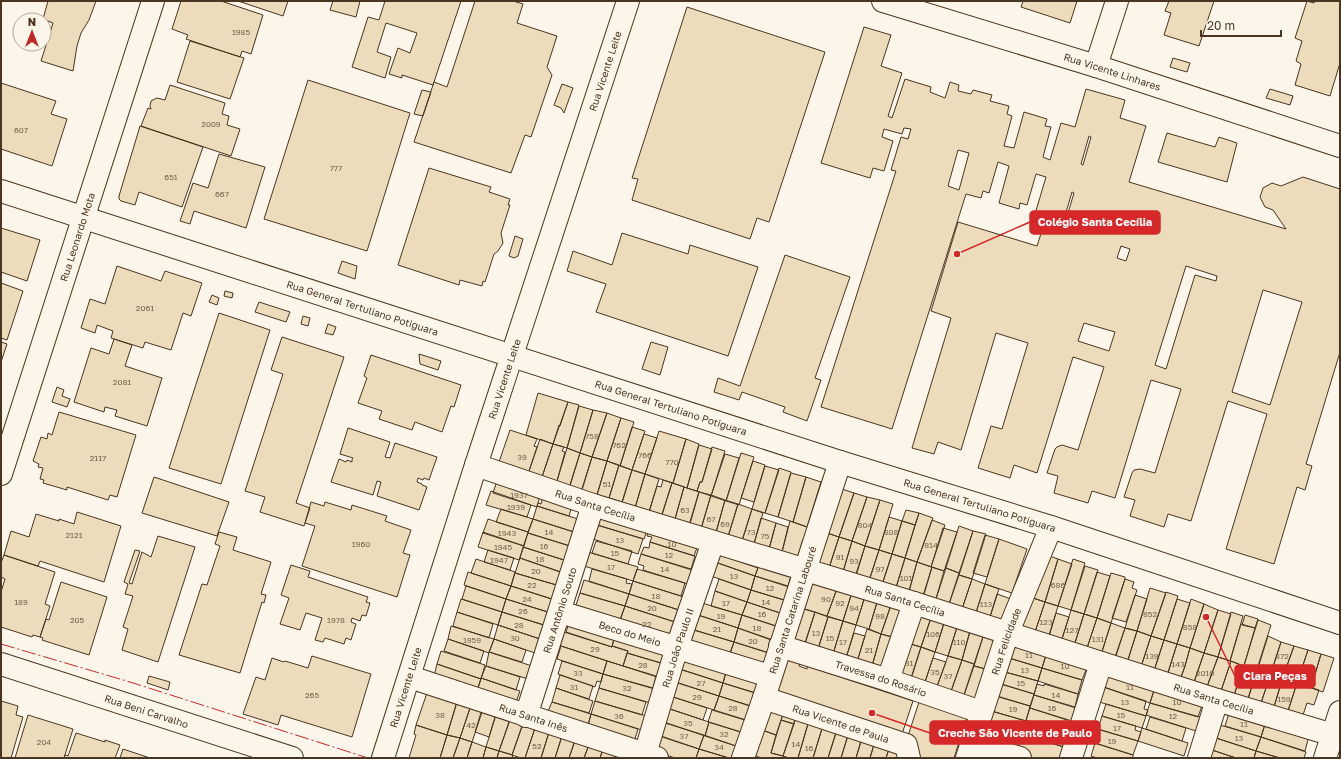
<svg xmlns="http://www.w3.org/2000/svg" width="1341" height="759" font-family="'Golos Text',sans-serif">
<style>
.building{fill:#ecdcbc;stroke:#4a3520;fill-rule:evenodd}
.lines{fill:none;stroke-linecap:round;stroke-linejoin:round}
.minor-casing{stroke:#4a3520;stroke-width:24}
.primary-casing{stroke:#4a3520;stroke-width:24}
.minor{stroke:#fbf6e9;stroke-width:22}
.primary{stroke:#fbf6e9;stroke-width:22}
.power{stroke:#c62828;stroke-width:1;stroke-dasharray:14 3 2 3;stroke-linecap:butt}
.labels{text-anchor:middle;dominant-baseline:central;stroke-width:3;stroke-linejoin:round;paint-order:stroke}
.number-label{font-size:8px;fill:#725f47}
.street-label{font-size:10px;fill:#4a3520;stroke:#fbf6e9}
.leader{fill:none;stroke:#d62828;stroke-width:1.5}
.callout-dot{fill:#d62828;stroke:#fbf6e9;stroke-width:1.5}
.callout{fill:#d62828;stroke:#d62828;stroke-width:1.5}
.callout-label{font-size:11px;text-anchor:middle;font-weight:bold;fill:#fff}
</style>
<rect width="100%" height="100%" fill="#fbf6e9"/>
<path class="building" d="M48,1H96L89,20L81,33L77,46L73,71L41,61L53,23L43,19Z
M181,1H221L263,15L251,54L242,51L240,57L186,39L188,35L172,29Z
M238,1H288L283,16Z
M333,1H360L356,17L330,10Z
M385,1H461L433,85L402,75V78L389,74L398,48L410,53L417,33L386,23L377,52L391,57L385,78L352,67L368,17L379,20Z
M475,1H513L523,4L517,23L557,36L547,67L552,75L531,137L525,135L511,173L414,142L434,82L447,87Z
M1023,1H1077L1070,23L1021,7Z
M1169,1H1214L1199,46L1164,35L1171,13L1165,11Z
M1307,1L1314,3L1315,1H1340V63L1330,96L1295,85L1301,64L1296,61L1302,41L1295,38Z
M687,7L825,52L769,222L757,218L750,239L632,200L638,179L632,178Z
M864,27L891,35L881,66L902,73L888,116L892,118L905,79L931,87L930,92L945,98L950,82L959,85L958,91L971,94L973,90L992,95L990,101L1009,106L1007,114L1012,116L1004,146L1014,148L1024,112L1047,119L1045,126L1051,127L1043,157L1050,160L1061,123L1075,127L1086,89L1125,100L1120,118L1146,126L1129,182L1286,229L1273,210L1265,207L1260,197L1263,188L1272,183L1281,186L1303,177L1340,189V352L1306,464L1312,466L1305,490L1297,487L1274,564L1226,549L1267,414L1228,401L1191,521L1168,514L1164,527L1130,516L1135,500L1124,497L1132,473L1134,470L1140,469L1155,473L1181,389L1151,380L1115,498L1092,491L1088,503L1054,493L1058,476L1047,473L1055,449L1057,447L1062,445L1078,450L1104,367L1073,357L1037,473L1014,465L1010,478L978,468L991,426L1002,429L1028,343L996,333L961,450L938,442L934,454L912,448L951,318L931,311L958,222L1037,246L1046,218L1035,214L1046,177L1036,174L1027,205L1020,203L1019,209L999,203L1009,166L998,162L989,193L983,191L981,198L966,194L892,429L821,407L896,171L891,170L901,137L908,139L911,129L904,128L902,134L884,129L882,137L893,141L884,171L873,168L870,178L821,163ZM1089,136L1091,137L1083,165L1081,164ZM958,150L969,153L959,190L948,186ZM1072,192L1074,193L1066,220L1064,219ZM1121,246L1130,249L1126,261L1117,258ZM1186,266L1217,276L1216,281L1195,275L1166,369L1155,365ZM1263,290L1302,302L1270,405L1232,392ZM1084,323L1115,332L1109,351L1078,341Z
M190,41L244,58L230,99L177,82Z
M1173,58L1190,63L1187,72L1170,67Z
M308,80L410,113L367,251L264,219Z
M1,83L56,101L51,114L67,119L52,166L1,149Z
M562,84L573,88L564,113L561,108L554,105Z
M170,85L225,103L222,114L229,116L227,125L240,129L231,156L141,126L148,108L151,109L150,106L151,101L157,98L165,100Z
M1270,89L1293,96L1290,105L1266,98Z
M422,90L431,92L423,116L414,114Z
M140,126L203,147L182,207L139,192L135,205L121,201L119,199V196Z
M1167,133L1215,147L1219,137L1237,143L1227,182L1158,162Z
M219,154L265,167L246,228L194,211L190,224L180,221L193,183L208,188Z
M429,168L491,187L489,192L510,199L508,205H510L501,233L503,243L498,251L494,254L485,282L483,281L482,286L460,280L459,285L398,265Z
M1,228L40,240L27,281L1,272Z
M622,233L688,254L690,245L758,267L728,356L596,312L606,284L567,271L573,251L612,265Z
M515,236L523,239L518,256L514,258L509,256Z
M785,255L850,277L815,378L821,380L807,421L783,412L785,407L742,392L739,400L714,392L718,378L740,386Z
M342,261L357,266L355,279L338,273Z
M117,266L161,281L165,271L202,283L191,316L183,313L171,350L145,342L143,348L114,339L111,338L113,331L97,325L95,333L81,328L90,299L105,304Z
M1,283L23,291L7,340L1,338Z
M225,291L233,293L232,298L224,296Z
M212,295L219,298L217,305L209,302Z
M259,302L290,312L286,322L255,312Z
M219,313L270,330L221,484L169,468Z
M303,316L310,318L308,326L301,324Z
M328,324L336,327L333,335L325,333Z
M282,337L344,357L296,503L310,508L304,526L260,512L265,497L245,491L283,374L271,370Z
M114,339L132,345L125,366L162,378L147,426L115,416L117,410L105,407L104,412L74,402L91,348L109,354Z
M1,342L7,344L1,362Z
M651,342L668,347L660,375L642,369Z
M419,354L441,361L438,370L420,364Z
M371,355L461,385L454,407L451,406L442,432L415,422L412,430L379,419L382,411L358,403L367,378L364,376Z
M57,387L64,390L62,396L70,399L67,407L52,402Z
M538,393L568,402L553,444L526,435Z
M568,402L579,405L567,448L553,444L559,425L560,426Z
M579,406L593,410L580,453L567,448Z
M593,410L607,413L592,457L580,453Z
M59,412L136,435L117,497L110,495L108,500L67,487V490L43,483L44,480L40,479L43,468L38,467L39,464L33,461L41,437L47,439L48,433L52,435Z
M607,413L621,418L607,461L592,457Z
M621,418L634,422L620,466L607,461Z
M632,427L645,431L632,470L620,466Z
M348,428L390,442L385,457L390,458L395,443L437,457L429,480L424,478L423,480L418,478L417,482L422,484V485L427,487L419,510L377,496L381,482L377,481L373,495L331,482L339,459L346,462L347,460L352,462V459L353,458L340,454Z
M510,430L537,439L534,446L537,447L528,474L498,465Z
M659,431L686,439L673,483L645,474Z
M644,434L657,438L645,474L632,470Z
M540,439L553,444L541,480L528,474Z
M686,439L699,444L687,488L673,483Z
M553,444L564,447L562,451L565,452L557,481L541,480Z
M699,445L712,449L702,482H700L697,491L687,488Z
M712,447L725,451L711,496L697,491L700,482H702Z
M567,448L580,453L569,489L557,481Z
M580,453L592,457L581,492L569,488Z
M741,453L754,457L739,505L726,501Z
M725,454L739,458L726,501L711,496Z
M592,457L607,461L597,495L582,490Z
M607,461L619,465L609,498L597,495Z
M753,461L765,465L754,502L741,498Z
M619,465L632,470L622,502L609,498Z
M765,466L779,470L765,513L752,509Z
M779,468L791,472L778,517L765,513Z
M632,470L645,474L635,508L622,503Z
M791,473L806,477L793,522L778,517Z
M645,474L659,479L649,512L635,508Z
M154,477L229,502L217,536L142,513Z
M806,477L821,482L807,527L793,522Z
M498,478L541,492L537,507L493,493Z
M663,480L672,483L661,517L649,512L657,486L661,487Z
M672,483L684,487L675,519L662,515Z
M684,487L699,492L690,524L675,519Z
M839,488L854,493L839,537L824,532Z
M491,491L531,505L527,517L486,505Z
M699,492L711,495L701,529L689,525Z
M544,493L573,503L569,516L537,506L538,503L541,504Z
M854,493L867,497L852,541L839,537Z
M711,495L725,500L715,536L700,532Z
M867,497L880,500L865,546L852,541Z
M725,500L738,504L727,540L715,536Z
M880,500L893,504L879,550L865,546Z
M311,502L324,506L325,502L351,510L352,505L387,516L385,521L411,530L403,553L410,555L397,597L302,566L315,526L305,523Z
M738,504L752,509L741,544L727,540Z
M537,506L578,519L574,532L533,519Z
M501,509L533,519L528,532L496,522Z
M752,509L763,513L753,547L741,544Z
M906,510L919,513L915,525L902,521Z
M602,511L649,525L644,539L597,525Z
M77,512L121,526L104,582L40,561L38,566L4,555L11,531L29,537L36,514L59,521V519L74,524Z
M919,513L933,518L917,562L905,558Z
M889,517L902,521L892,554L879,550Z
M761,518L776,523L769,549L754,544Z
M488,519L528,532L524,546L483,533Z
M533,519L574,532L570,546L528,533Z
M932,520L945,525L931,567L917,562Z
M790,521L810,528L807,540L803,539L797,559L782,552Z
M902,521L915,525L905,558L892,554Z
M776,523L788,527L782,552L769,549Z
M597,525L643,539L638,554L593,539Z
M650,526L699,542L694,556L650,542L652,537L647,536Z
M959,526L973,531L959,573L946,568Z
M943,528L957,532L944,571L931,567Z
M973,531L986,534L972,579L959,575Z
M219,532L237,537L233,550L271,562L261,594L266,595L264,603L262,602L240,673L179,655L202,584L207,585L220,546L215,544Z
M483,532L524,546L519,560L478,547Z
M824,532L839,537L829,568L814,563Z
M528,533L570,546L564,560L523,547Z
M985,535L999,539L987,577L973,573Z
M158,536L195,547L158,662L122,650L128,629L123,627L133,596L125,594L128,584L124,582L135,550L140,551L129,583L132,584L142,552L151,557Z
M839,537L852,541L843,572L829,568Z
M999,539L1027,549L1012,593L985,584Z
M596,541L632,551L628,564L592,553Z
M852,541L865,546L856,576L843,572Z
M650,542L695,556L691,569L641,554L644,547L649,548Z
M865,546L879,550L868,584L854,580Z
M523,547L564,560L560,572L520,558Z
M488,550L514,558L510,570L484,562Z
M879,550L892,554L881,588L868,584Z
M588,552L638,567L633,581L584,566Z
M641,554L695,571L691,585L643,570L644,566L638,564Z
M717,554L758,568L755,576L715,562Z
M892,554L905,558L895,591L881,588Z
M1044,554L1058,559L1045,602L1030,597Z
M4,555L55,572L45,604L50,606L40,637L33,635L32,637L1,627V592L5,579L1,577V563Z
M520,558L564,573L560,586L515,573Z
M905,558L917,562L908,595L895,591Z
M476,559L515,572L511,586L471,573Z
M1058,559L1072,564L1058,606L1045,602Z
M1073,559L1085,563L1071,610L1058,606Z
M715,562L755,576L751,590L711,576Z
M760,562L792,572L788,586L755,576Z
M917,562L932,567L922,599L908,595Z
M291,565L310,571L308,577L368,597L366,602L370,603L366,616L362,615L360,621L352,618L351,622L356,624L351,640L346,638L344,644L325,638L323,642L315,640L322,618L306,613L300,630L280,624L289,598L281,595Z
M1085,566L1098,570L1084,614L1071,610Z
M932,567L944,571L935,602L923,598Z
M946,568L959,573L948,607L935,602Z
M592,569L627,579L626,583L632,584L629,594L589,581Z
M637,569L685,583L681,596L633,581Z
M468,572L511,586L506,599L464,585Z
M1097,572L1110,576L1097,618L1084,614Z
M515,573L560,586L555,600L511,586Z
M1111,573L1125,577V579L1111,623L1097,618Z
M959,575L972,579L961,612L948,607Z
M755,576L792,588L787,601L751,590Z
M811,577L838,586L827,616L801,608Z
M719,579L751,590L747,602L715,591Z
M972,579L985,584L975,616L961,612Z
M1125,579L1134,582L1132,588L1137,590L1126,622L1112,618Z
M584,580L629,594L625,606L580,593Z
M633,581L684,597L679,610L629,594Z
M61,582L107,597L89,655L42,640L43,638L40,637L46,619L49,620Z
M985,584L999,589L989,620L975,616Z
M466,586L506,599L502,612L462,599Z
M511,586L555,600L551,613L506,599Z
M838,586H854L843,621L827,616Z
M1150,588L1166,593L1151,636L1137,631Z
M853,589L866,593L856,625L843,621Z
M751,590L784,600L780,613L747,602Z
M715,591L747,602L742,615L711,606Z
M1166,592L1178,596L1164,640L1151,636Z
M580,593L625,606L620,621L575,608Z
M866,593L878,599L869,629L856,625Z
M629,594L679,610L675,622L625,606Z
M997,594L1011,599L1003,625L989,620Z
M1135,595L1147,599L1137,631L1125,628Z
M1030,597L1045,602L1034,635L1019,631Z
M461,599L502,612L498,625L457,612Z
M506,599L551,613L547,626L502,612Z
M878,599L892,602L881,634L869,629Z
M1177,599L1190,603L1177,644L1164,640Z
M1191,599L1204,604L1190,648L1177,644Z
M747,602L780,613L776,626L742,615Z
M892,602L905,607L896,638L881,634Z
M1045,602L1058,606L1048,640L1034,635Z
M702,603L742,615L738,628L698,615Z
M1204,604L1218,610L1204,653L1190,648Z
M625,606L675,622L669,641L618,625Z
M801,608L815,612L803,649L790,645Z
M918,610L932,615L921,647L907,643Z
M1071,610L1084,614L1074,646L1061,642Z
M1218,610L1231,614L1218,657L1204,653Z
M457,612L493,624L489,638L453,626Z
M502,612L547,626L543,640L498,625Z
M815,612L828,617L818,649L805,644Z
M1231,612L1243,616L1230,661L1218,657Z
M1056,613L1069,617L1061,642L1048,638Z
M1084,614L1097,618L1085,654L1074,646Z
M698,615L738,628L734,642L694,630Z
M742,615L776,626L771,640L738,628Z
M932,615L945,620L935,652L921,647Z
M1245,615L1258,619L1255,628L1242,625Z
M571,617L616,632L612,647L566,632Z
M828,617L843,621L833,654L818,649Z
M1097,618L1111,623L1100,658L1085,654Z
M945,620L958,624L948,656L935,652Z
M1258,620L1271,625L1257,669L1244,665Z
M843,621L856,625L846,658L833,654Z
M1111,623L1125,628L1113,663L1100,658Z
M958,624L971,628L962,660L948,656Z
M1241,624L1255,628L1244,666L1230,661Z
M498,625L540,639L535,653L494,639Z
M451,626L494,639L489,653L448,639Z
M971,627L985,631L974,664L962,660Z
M738,628L773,640L769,653L734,642Z
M1125,628L1137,631L1127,663L1115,659Z
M867,629L881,634L872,666L857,662Z
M694,630L734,642L728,658L690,643Z
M985,630L1002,636L990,670L974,666Z
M1137,631L1151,636L1141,667L1127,663Z
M564,632L612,647V646L628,651L623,666L561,646L560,645Z
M616,632L666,649L661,663L627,653L628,651L612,646Z
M854,633L865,636L857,662L846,658Z
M881,634L896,638L885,671L872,666Z
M1151,636L1164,640L1153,674L1140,670Z
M1268,636L1281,642L1271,673L1258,668Z
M448,639L484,651L480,663L444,651Z
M494,639L526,650L522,662L489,652Z
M1164,640L1177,644L1166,679L1153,674Z
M734,642L769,653L764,668L729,657Z
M1281,642L1294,646L1283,677L1271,673Z
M907,643L921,647L911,679L896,674Z
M1015,643L1047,652L1042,668L1009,658Z
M1177,644L1190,648L1185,666L1179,683L1166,679Z
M561,646L607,661L603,674L557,659Z
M1294,646L1308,650L1297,683L1283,677Z
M921,647L935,652L923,688L909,684Z
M1190,648L1204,653L1192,688L1179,683L1185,666Z
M1308,650L1321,654L1311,688L1297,683Z
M441,651L485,665L481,679L437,664Z
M489,652L532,666L528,679L486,666Z
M785,652L801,657L799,666L807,669V666L913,701L901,737L772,695Z
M1047,652L1088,665L1082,680L1042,668Z
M627,653L661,663L657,677L623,666Z
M1204,653L1218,657L1205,692L1192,688Z
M1321,654L1334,658L1323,692L1311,688Z
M685,655L727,668L723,683L680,669Z
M312,656L371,674L352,737L281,715L278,725L243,714L256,677L265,680L272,658L284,662L285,661L308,668Z
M948,656L962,660L949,697L935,692Z
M1218,657L1231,661L1219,697L1205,692Z
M933,658L946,662L936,689L924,685Z
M1009,658L1042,668L1038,681L1005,672Z
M962,660L974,664L962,701L949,697Z
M562,661L603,674L601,682L597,681L595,687L558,674Z
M607,661L656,676L653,688L603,674Z
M1231,661L1239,664L1238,668L1243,669L1233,698L1219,697Z
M437,664L481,679L476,693L433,680Z
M486,666L520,677L516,690L481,678Z
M974,666L989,670L979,701H962Z
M1244,666L1257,669L1247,702L1233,698Z
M1042,668L1082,680L1078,694L1038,681Z
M1258,668L1271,673L1259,709L1247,702Z
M679,669L723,683L719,696L675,682Z
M727,669L760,679L756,693L723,683Z
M1005,672L1038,681L1034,694L1001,684Z
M1108,672L1155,687L1150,703L1103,687Z
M1271,673L1283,677L1273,710L1260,706Z
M603,674L658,690L654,704L599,688Z
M560,675L593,686L589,699L556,688Z
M149,676L170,682L168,690L147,683Z
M1283,677L1297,683L1287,714L1273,710Z
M481,678L520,691L515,705L477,692Z
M675,682L719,696L714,710L670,696Z
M723,683L755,693L751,706L719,696Z
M1297,683L1319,690L1314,705L1307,703L1302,718L1287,714Z
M1001,684L1034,694L1030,706L997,696Z
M1037,684L1044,686V684L1078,694L1075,707L1034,695Z
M1101,686L1146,701L1144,709L1148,710L1146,716L1096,701Z
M1155,687L1204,700L1198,717L1150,703Z
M556,688L593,701L589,713L552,702Z
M599,688L646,702L642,715L595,701Z
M428,690L458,699L447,735L416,725Z
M992,695L1030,706L1026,721L988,710Z
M1034,695L1076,708L1072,721L1030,708Z
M670,696L707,708L703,720L667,708Z
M719,696L750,706L746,720L714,710Z
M458,698L472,702L460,738L447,735Z
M920,699L968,714L954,758H915L907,739Z
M1,701L18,706L16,715L23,717L11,758H1Z
M595,701L650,717L645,731L591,714Z
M552,702L591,714L587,729L546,716Z
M1150,703L1200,717L1196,731L1146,715Z
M770,704L785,709L776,735L762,730Z
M1106,704L1146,716L1142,728L1102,716Z
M471,705L483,709L472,742L460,738Z
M483,706L497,710L489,737L475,732Z
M667,708L709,722L705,736L661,721Z
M1030,708L1067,720L1063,733L1026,720Z
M785,709L797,713L794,724L781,720Z
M712,710L748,721L744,733L708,722Z
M988,710L1026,721L1022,734L984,722Z
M1230,710L1266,721L1261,737L1225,726Z
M797,713L810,717L798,758H789L783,756Z
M591,714L638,729L634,742L587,729Z
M28,715L73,729L64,758H15Z
M496,715L510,720L499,751L486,747Z
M1102,716L1136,726L1135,730L1141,732L1138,741L1098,729Z
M810,717L824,722L813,758H798Z
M1150,717L1186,728L1182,741L1146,729Z
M510,719L523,723L512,755L499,751Z
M781,720L794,724L783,756L771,753Z
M524,721L536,725L525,758H521L512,755Z
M1266,721L1309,736L1305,751L1261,737Z
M709,722L744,733L739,747L705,736Z
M824,722L838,727L828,758H813Z
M984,722L1022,734L1016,754L977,741Z
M1031,722L1066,734L1064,747L1027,736Z
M665,723L704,735L699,749L661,736Z
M416,725L447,735L440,758H409L416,735L414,734Z
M536,725L550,729L541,758H525Z
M1220,725L1261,737L1256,751L1216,738Z
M1090,727L1138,741L1133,755L1085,740Z
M1142,728L1188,743L1184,756L1138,741Z
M550,729L562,736L555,758H541Z
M837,729L849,732L841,758H828Z
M762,730L776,735L771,753L783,756V758H761L754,755Z
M849,732L862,737L860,745L856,758H841Z
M76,733L105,742V740L120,745L115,758H64L65,755L68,756Z
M1022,734L1064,747L1060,758H1033L1016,753Z
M447,735L460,738L453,758H440Z
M704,735L739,747L735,758H729L699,749Z
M562,736L575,740L569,758H555Z
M659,736L699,749L696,758H675L654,751Z
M862,737L875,741L870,758H856Z
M1261,737L1306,752L1304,758H1280L1256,751Z
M460,738L472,742L467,758H453Z
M576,738L590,742L584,758H569Z
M1216,738L1256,751L1254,758H1236L1212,750Z
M875,741L890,746L886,758H870Z
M472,742L486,747L483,758H467Z
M590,742L604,747L600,758H584Z
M891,743L902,758H886Z
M1095,743L1133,755V758H1097L1091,756Z
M486,747L499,751L497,758H483Z
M603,748L616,752L614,758H600Z
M123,749L150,758H120Z
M699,749L729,758H696Z
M1212,750L1236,758H1209Z
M499,751L513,755L512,758H497Z
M1256,751L1280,758H1254Z"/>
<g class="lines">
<defs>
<g id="minor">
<path id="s1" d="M883,1L1096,66L1340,146"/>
<path d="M1096,66L1117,1"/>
<path id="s2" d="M1,191L840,462L1051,527L1340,623"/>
<path id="s3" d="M476,465L593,505L914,603L1217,700L1333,735"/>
<path id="s4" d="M1,474L153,1"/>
<path id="s5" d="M560,612L770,676"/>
<path id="s6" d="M780,646L888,680L981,712"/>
<path id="s7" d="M410,677L657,758"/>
<path d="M888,680L914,603"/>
<path id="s8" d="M764,698L906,745L909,758"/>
<path id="s9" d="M526,716L593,505"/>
<path d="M971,743L1020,758"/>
<path id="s10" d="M645,754L677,647L713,542"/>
<path id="s11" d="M383,758L476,465L628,1"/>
<path id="s12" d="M743,758L764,698L840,462"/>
<path id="s13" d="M967,758L1008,632L1051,527"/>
<path d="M1071,758L1101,663"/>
<path d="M1199,758L1217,700"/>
</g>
<g id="primary">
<path id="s14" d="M1,664L292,758"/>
<path d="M1325,758L1340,712"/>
</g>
</defs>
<use href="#minor" class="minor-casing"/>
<use href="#primary" class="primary-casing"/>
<use href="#minor" class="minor"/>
<use href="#primary" class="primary"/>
<path class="power" d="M1,644L130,682L368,758"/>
</g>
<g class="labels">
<g class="number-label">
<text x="241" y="32">1985</text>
<text x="211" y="124">2009</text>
<text x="21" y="130">607</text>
<text x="336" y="168">777</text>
<text x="171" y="177">651</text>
<text x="222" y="194">667</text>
<text x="145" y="308">2061</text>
<text x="122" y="382">2081</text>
<text x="592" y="436">758</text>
<text x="619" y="445">762</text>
<text x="645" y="455">766</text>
<text x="522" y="457">39</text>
<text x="98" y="458">2117</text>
<text x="672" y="462">770</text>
<text x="607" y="484">51</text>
<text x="519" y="495">1937</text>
<text x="516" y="507">1939</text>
<text x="685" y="510">63</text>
<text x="711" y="519">67</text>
<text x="725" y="524">69</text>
<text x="865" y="525">804</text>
<text x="549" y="532">14</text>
<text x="751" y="532">73</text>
<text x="891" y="532">808</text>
<text x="507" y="533">1943</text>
<text x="74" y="535">2121</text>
<text x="765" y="536">75</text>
<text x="620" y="540">13</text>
<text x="361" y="544">1960</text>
<text x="672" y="544">10</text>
<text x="931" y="545">814</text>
<text x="544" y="546">16</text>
<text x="503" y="547">1945</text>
<text x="615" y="553">15</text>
<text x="669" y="555">12</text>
<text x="840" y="557">91</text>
<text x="540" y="559">18</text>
<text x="499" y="560">1947</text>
<text x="854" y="561">93</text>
<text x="611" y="567">17</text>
<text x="665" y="569">14</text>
<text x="880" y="569">97</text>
<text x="536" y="571">20</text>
<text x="734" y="576">13</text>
<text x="906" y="578">101</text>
<text x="532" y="585">22</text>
<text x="1058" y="585">686</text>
<text x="770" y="588">12</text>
<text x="656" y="596">18</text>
<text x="527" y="599">24</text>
<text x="826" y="599">90</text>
<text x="21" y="602">189</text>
<text x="766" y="602">14</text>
<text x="726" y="603">17</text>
<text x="840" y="603">92</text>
<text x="986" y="604">113</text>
<text x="652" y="608">20</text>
<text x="854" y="608">94</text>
<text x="523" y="611">26</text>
<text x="762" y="614">16</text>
<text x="1150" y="614">852</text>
<text x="721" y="616">19</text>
<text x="880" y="616">98</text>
<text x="77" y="620">205</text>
<text x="336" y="620">1978</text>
<text x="1046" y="622">123</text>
<text x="647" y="624">22</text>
<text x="519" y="625">28</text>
<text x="1190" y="627">858</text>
<text x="757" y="628">18</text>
<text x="717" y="629">21</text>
<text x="1072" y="630">127</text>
<text x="816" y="633">13</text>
<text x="933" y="634">106</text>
<text x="515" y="638">30</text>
<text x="830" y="638">15</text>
<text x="1098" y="639">131</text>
<text x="472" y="640">1959</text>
<text x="753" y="641">20</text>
<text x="843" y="642">17</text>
<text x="959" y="642">110</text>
<text x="595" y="649">29</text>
<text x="869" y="650">21</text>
<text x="1029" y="655">11</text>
<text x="1152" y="656">139</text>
<text x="1282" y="656">872</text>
<text x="909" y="663">31</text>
<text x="1178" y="664">143</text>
<text x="643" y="665">28</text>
<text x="1065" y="666">10</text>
<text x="1025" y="670">13</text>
<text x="935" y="672">35</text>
<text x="578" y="673">33</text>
<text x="1205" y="673">2010</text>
<text x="948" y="676">37</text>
<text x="701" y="683">27</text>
<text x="1021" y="683">15</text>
<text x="574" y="687">31</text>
<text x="1130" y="687">11</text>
<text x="627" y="688">32</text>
<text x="312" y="695">265</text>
<text x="1056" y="695">14</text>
<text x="697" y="697">29</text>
<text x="1284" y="699">159</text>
<text x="1125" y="702">13</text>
<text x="1177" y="702">10</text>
<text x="733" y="708">28</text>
<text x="1052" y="708">16</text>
<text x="1013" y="709">19</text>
<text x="440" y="715">38</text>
<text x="1121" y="715">15</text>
<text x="619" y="716">36</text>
<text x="1173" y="716">12</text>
<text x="688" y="723">35</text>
<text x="1244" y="724">11</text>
<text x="471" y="725">42</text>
<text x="1117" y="728">17</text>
<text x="724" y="734">32</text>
<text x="684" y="736">37</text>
<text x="1239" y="738">13</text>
<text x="1112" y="741">19</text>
<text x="44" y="742">204</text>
<text x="796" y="744">14</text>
<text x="537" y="746">52</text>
<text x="719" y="747">34</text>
<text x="809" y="748">16</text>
</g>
<g class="street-label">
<text stroke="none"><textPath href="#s11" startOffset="722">Rua Vicente Leite</textPath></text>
<text stroke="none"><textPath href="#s1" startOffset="240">Rua Vicente Linhares</textPath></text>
<text stroke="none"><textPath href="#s4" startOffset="249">Rua Leonardo Mota</textPath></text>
<text stroke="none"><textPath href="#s2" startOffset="380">Rua General Tertuliano Potiguara</textPath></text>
<text stroke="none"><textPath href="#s11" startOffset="398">Rua Vicente Leite</textPath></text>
<text stroke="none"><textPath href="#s2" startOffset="704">Rua General Tertuliano Potiguara</textPath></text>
<text stroke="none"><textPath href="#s3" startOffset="126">Rua Santa Cecília</textPath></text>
<text stroke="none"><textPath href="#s2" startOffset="1028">Rua General Tertuliano Potiguara</textPath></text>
<text stroke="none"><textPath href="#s3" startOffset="450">Rua Santa Cecília</textPath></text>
<text stroke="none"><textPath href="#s9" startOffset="111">Rua Antônio Souto</textPath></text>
<text stroke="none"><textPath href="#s12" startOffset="156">Rua Santa Catarina Labouré</textPath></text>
<text stroke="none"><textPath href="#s5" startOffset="73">Beco do Meio</textPath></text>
<text stroke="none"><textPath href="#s13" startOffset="123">Rua Felicidade</textPath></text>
<text stroke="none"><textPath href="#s10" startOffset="111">Rua João Paulo II</textPath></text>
<text stroke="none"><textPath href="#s6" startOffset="106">Travessa do Rosário</textPath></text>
<text stroke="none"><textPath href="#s11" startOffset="74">Rua Vicente Leite</textPath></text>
<text stroke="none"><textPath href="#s3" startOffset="774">Rua Santa Cecília</textPath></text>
<text stroke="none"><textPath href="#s14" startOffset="153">Rua Beni Carvalho</textPath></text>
<text stroke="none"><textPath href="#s7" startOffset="130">Rua Santa Inês</textPath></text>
<text stroke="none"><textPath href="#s8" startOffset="81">Rua Vicente de Paula</textPath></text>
</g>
</g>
<path class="leader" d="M957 254L1030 222M1206 617L1235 676M872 713L930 733"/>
<g class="callout-dot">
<circle cx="957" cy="254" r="4"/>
<circle cx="1206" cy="617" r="4"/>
<circle cx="872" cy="713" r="4"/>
</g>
<g class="callout">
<rect x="1030" y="211" width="130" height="23" rx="4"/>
<rect x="1235" y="665" width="80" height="23" rx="4"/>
<rect x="930" y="721" width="170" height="23" rx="4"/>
</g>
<g class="callout-label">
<text x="1095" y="226">Colégio Santa Cecília</text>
<text x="1275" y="680">Clara Peças</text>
<text x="1015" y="737">Creche São Vicente de Paulo</text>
</g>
<rect width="1341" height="759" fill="none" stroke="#4a3520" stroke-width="4"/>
<g transform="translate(32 32)"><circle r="19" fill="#fbf6e9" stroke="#b4a999"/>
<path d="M0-3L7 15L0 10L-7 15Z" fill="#c62828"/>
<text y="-6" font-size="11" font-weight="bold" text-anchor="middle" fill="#4a3520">N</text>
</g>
<path d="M1201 30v6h80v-6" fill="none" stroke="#4a3520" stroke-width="2"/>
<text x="1207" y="30" font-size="12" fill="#4a3520" stroke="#fbf6e9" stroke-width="3" paint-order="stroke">20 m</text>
</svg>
